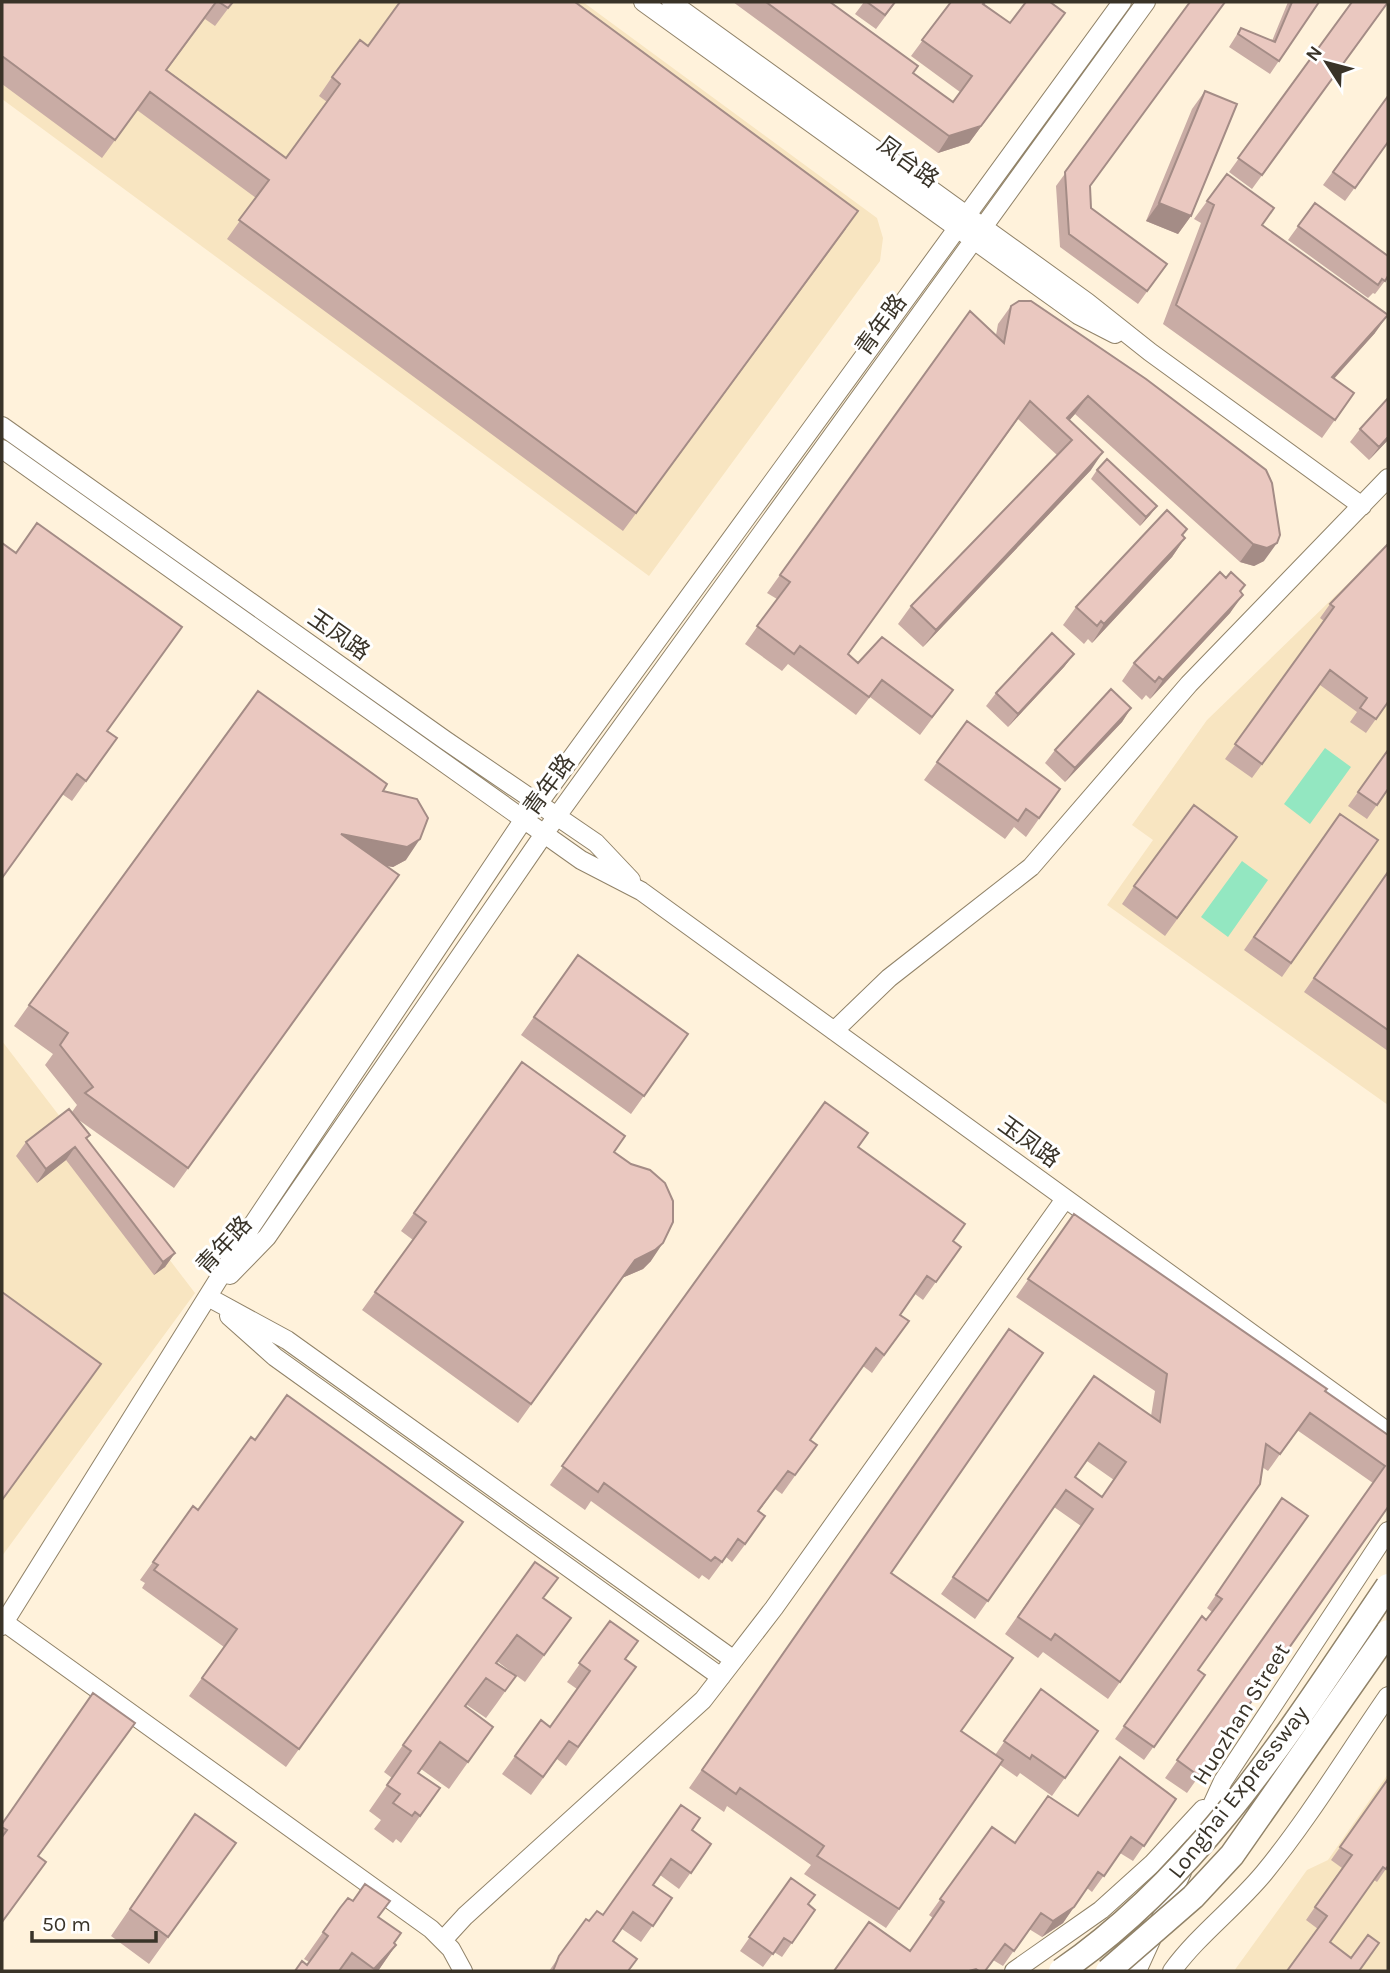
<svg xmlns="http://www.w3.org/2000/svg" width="1390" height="1973" font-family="Karla,'Noto Sans SC',sans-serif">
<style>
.built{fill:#f8e5c1}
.green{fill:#93e7c1}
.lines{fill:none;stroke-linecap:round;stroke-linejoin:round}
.minor-casing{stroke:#918369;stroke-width:20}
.minor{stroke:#fff;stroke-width:18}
.highway-bridge-casing{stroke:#918369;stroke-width:27;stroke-linecap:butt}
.highway-bridge{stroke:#fff;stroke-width:24}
.wall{fill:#c9aca5;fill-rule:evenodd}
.shaded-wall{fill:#a48c86}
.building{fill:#eac8c0;stroke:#a48c86;stroke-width:2;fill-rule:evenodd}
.labels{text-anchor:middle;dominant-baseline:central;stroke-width:6;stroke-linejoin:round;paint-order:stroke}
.street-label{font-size:23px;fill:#393328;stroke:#fff}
</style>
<rect width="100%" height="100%" fill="#fff2db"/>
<path class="built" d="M2,2H583L877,218L883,238L880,261L649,576L2,99Z
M1388,545V1105L1107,905L1153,840L1132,825L1207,720Z
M2,1041L195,1293L2,1556Z
M1388,1774V1971H1234L1307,1870L1328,1860Z"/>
<path class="green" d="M1325,748L1351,767L1310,824L1284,804Z
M1242,861L1268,880L1228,937L1201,917Z"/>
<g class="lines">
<defs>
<path id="minor" d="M643,2L1078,315L1115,334
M671,2L1087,302L1150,352L1362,506
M2,426L445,740L596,843L631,880
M2,449L581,860L641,891L1388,1432
M834,1031L889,978L1031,867L1189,684L1388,478
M230,1275L267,1237L544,834L1146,2
M208,1297L287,1340L734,1660
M229,1316L275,1357L721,1677
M4,1622L431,1929L451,1949L463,1971
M2,1626L251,1227L524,819L538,804L1122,2
M1196,1840L1223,1781L1388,1531
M443,1940L465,1916L703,1700L774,1608L1065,1199
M1014,1971L1101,1910L1152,1864L1203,1809
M1137,1971L1182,1872
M1172,1971C1198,1935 1235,1908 1264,1873C1309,1818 1347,1755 1388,1696"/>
</defs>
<use href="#minor" class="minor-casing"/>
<use href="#minor" class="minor"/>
<defs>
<path id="highway-bridge" d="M1061,1971C1202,1874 1293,1726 1388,1586
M1108,1971L1193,1897L1232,1855L1388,1632"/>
</defs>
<use href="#highway-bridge" class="highway-bridge-casing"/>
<use href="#highway-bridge" class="highway-bridge"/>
</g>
<path class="wall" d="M2,2H233L215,26L205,19L167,70L286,158L327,102L319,96L332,77L368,46L846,229L623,531L227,239L256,198L137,110L102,158L2,84Z
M733,2H830L913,73L953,102L960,92L911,56L951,2L984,4L1010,23L1053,29L969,143L938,153Z
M864,2H896L876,29L855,14Z
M1190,2L1090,187L1091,208L1167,264L1138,304L1060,247L1056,186Z
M1288,2H1319L1270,74L1229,47L1241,28L1272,41Z
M1352,2H1388L1252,189L1229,172Z
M1205,91L1191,216L1178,234L1146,221L1192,109Z
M1388,96V142L1345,201L1323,185Z
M1227,174L1262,226L1375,333L1334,379L1354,393L1322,438L1163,324L1201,223L1194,219Z
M1315,203L1388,277L1375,294L1373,293L1368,298L1288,240Z
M1011,306L1146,379L1264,561L1254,566L1240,562L1075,414L1069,420L1091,470L923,647L898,624L911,606L1057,455L1018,419L848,654L858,663L940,708L920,735L870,697L856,715L788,664L782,671L745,644L777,599L767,593L970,311L996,335L998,324Z
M1388,398V440L1369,460L1350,442L1360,429Z
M1097,470L1157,506L1150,515L1140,526L1091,479Z
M1182,536L1185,538L1172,557L1092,643L1088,639L1084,644L1063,625L1076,607Z
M1388,544V702L1366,733L1350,722L1357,712L1320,685L1252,778L1225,759L1324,621L1320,618L1330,604Z
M1241,592L1230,613L1150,699L1146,695L1142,700L1122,681L1134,663Z
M1074,654L1064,667L1008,727L986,706L996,693Z
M1131,708L1122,722L1065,782L1045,763L1055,750Z
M967,721L1060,789L1026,837L1014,827L1005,839L924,780Z
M108,731L117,738L72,801L62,794Z
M1388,750V789L1367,819L1348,806Z
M383,791L406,860L393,867L386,866L399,875L174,1188L76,1118L90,1135L87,1139L175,1253L165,1267L154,1275L66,1160L37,1183L16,1156L26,1142L72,1112L77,1105L45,1065L53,1054L14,1026L29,1005Z
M1340,814L1378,840L1282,977L1244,950Z
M1224,855L1165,936L1122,904L1134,886Z
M1388,872V1051L1304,992Z
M578,955L688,1034L631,1114L521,1035Z
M522,1062L614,1152L651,1261L643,1269L622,1278L518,1423L362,1310L413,1240L401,1231Z
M825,1102L858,1147L953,1241L961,1247L923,1300L915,1294L900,1315L909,1321L872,1373L863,1366L810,1440L817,1445L782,1494L775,1489L759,1511L753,1534L732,1562L726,1557L709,1580L702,1575L699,1579L591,1501L585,1510L550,1485Z
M1074,1214L1388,1435V1507L1187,1793L1165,1778L1373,1483L1297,1430L1268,1471L1262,1467L1260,1484L1108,1699L1043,1652L1038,1658L1005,1634L1081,1526L1054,1507L975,1619L941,1594L1094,1376L1151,1416L1155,1391L1016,1297ZM1087,1461L1114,1480L1102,1497L1075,1477Z
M1009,1329L891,1573L961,1731L995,1755L1041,1689L1098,1731L1052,1796L1020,1773L1017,1777L1000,1765L886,1928L804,1874L811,1865L727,1806L724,1812L689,1788Z
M255,1440L463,1522L286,1767L189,1696L224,1647L142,1588L145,1583L140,1580L193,1506L198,1510Z
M1282,1498L1198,1670L1205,1675L1144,1760L1115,1739L1202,1616L1206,1620L1212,1612L1207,1608Z
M544,1598L571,1618L525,1682L498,1662L497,1663L516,1676L497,1703L486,1718L467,1705L466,1707L493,1727L449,1789L421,1769L418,1773L440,1788L401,1843L396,1839L393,1843L374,1829L381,1820L369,1811L392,1778L384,1772L403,1745Z
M610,1621L626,1659L636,1667L566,1766L557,1759L531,1795L502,1774L541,1720L550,1727L577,1689L567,1682Z
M1388,1779V1866L1377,1882L1374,1880L1330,1942L1351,1958L1368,1935L1379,1943L1359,1971H1287L1318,1929L1306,1920L1342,1868L1331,1860Z
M1176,1799L1133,1861L1120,1853L1092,1892L1087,1888L1063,1923L1042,1937L1029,1929L1003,1966L993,1960L985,1971H834L910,1951L933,1918L929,1915L992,1827L1015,1843L1078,1816Z
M195,1814L236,1843L149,1964L111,1936Z
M2,1824L38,1856L2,1923Z
M692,1830L711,1844L679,1889L660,1875L653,1885L672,1898L641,1942L622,1929L613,1941L628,1971H549L586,1919L589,1921L603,1915Z
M791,1878L808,1905L815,1910L782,1957L774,1952L763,1967L740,1951Z
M340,1908L378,1917L394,1943L396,1945L378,1971H295L307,1965L309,1962L304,1959Z"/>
<path class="shaded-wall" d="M1053,29L969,143L938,153L949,136Z
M1159,203L1191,216L1178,234L1146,221Z
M1388,315L1375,333L1319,395L1332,377Z
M1088,396L1075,414L1061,430L1067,418Z
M1388,437V440L1369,460L1379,447Z
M1103,452L1091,470L923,647L936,630Z
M1157,506L1150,515L1140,526L1146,517Z
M1185,538L1172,557L1092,643L1104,624Z
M1277,543L1264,561L1254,566L1240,562L1253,544Z
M1243,595L1230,613L1150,699L1163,680Z
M1074,654L1064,667L1008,727L1018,714Z
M1131,708L1122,722L1065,782L1075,768Z
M341,834L420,839L406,860L393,867L326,854Z
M75,1147L66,1160L37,1183L46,1169Z
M663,1243L651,1261L643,1269L622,1278L518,1423L635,1260Z
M175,1253L165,1267L154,1275L163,1262Z
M1074,1907L1063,1923L1042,1937L1053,1921Z
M396,1945L378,1971H373L376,1967Z"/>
<path class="building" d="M2,2H216L166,70L286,158L340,84L332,77L360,40L368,46L400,2H575L858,211L636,513L239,220L269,180L150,92L115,140L2,56Z
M219,2H233L228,8Z
M766,2H830L918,66L913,73L953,102L972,76L922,40L951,2H985L983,4L1010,23L1026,2H1050L1065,13L981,126L949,136Z
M867,2H895L885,15Z
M1190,2H1225L1090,186L1091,208L1167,264L1147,291L1069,234L1065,172Z
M1292,2H1319L1279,61L1238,34L1241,28L1275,42Z
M1352,2H1388L1262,175L1238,158Z
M1205,91L1237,104L1191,216L1159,203Z
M1388,96V142L1355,188L1333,172Z
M1227,174L1274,208L1262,225L1388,315L1332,377L1354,393L1335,420L1176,305L1214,205L1207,201Z
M1315,203L1388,256V276L1385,281L1382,279L1378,285L1298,226Z
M1019,301H1031L1146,379L1266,470L1272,483L1280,535L1277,543L1267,548L1253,544L1088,396L1067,418L1103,452L936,630L911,606L1072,440L1030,401L848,654L858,663L882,637L953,690L932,717L882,680L869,697L800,646L794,654L757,626L790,582L780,575L970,311L1004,343L1011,306Z
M1388,398V437L1379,447L1360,429Z
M1107,459L1157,506L1146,517L1097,470Z
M1167,510L1187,529L1182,535L1185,538L1104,624L1101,621L1097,626L1076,607Z
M37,523L182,627L107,731L117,738L86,781L77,774L2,878V543L16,553Z
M1388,544V702L1376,719L1360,708L1367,698L1330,670L1262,764L1235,744L1334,607L1330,604Z
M1220,572L1226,578L1231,572L1245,585L1240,591L1243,595L1163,680L1159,677L1155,682L1134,663Z
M1052,633L1074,654L1018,714L996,693Z
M1111,689L1131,708L1075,768L1055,750Z
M258,691L387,784L383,791L417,799L428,818L420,839L407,847L341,834L399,875L188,1168L85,1093L93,1087L60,1045L68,1033L29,1005Z
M967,721L1060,789L1039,818L1026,809L1018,821L937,762Z
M1388,750V789L1377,805L1358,792Z
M1194,805L1237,837L1177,918L1134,886Z
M1340,814L1378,840L1291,963L1254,937Z
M1388,872V1030L1314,978Z
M578,955L688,1034L644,1096L534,1017Z
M522,1062L625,1136L614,1152L631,1164L650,1170L665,1183L673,1201V1222L663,1243L655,1250L635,1260L531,1404L375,1292L426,1222L414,1213Z
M825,1102L868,1133L858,1147L965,1224L953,1241L961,1247L936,1282L927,1276L900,1315L909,1321L884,1355L876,1348L810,1440L817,1445L795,1475L788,1471L758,1511L765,1516L745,1544L738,1539L722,1562L715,1557L711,1561L604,1483L598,1492L562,1466Z
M69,1109L90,1135L86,1138L175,1253L163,1262L75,1147L46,1169L26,1142Z
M1074,1214L1327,1389L1325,1391L1388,1435V1507L1199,1776L1177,1760L1385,1466L1310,1413L1280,1454L1266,1444L1260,1484L1120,1682L1055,1634L1051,1640L1018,1617L1093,1509L1066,1490L988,1601L953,1577L1094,1376L1160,1422L1167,1374L1028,1279ZM1099,1443L1126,1462L1102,1497L1075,1477Z
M2,1292L101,1364L2,1500Z
M1009,1329L1043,1353L891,1573L1013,1658L961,1731L1003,1760L899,1909L817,1856L824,1846L740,1788L736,1794L702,1770Z
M287,1395L463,1522L299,1749L202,1678L237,1629L154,1570L158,1565L153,1562L193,1506L198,1510L251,1437L255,1440Z
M1282,1498L1308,1516L1198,1670L1205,1675L1154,1747L1124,1726L1202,1616L1206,1620L1222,1599L1216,1595Z
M535,1562L558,1578L543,1598L571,1618L544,1655L517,1635L496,1663L516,1676L505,1691L486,1678L465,1706L493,1727L468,1762L440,1742L418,1773L440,1788L420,1816L415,1812L412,1816L393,1803L400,1794L387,1785L411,1751L403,1745Z
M610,1621L638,1641L625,1659L636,1667L578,1747L569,1741L543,1777L515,1756L541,1720L550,1727L590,1671L579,1663Z
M1041,1689L1098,1731L1065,1778L1032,1755L1030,1759L1004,1741Z
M93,1693L135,1723L38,1856L46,1862L2,1922V1837L7,1830L2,1827V1824Z
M1120,1757L1176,1799L1144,1846L1131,1837L1104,1876L1098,1872L1074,1907L1053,1921L1041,1913L1014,1951L1005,1944L985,1971H979L976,1969L969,1971H834L869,1922L910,1951L944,1902L940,1899L992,1827L1015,1843L1048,1796L1078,1816Z
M1388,1779V1866L1386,1869L1383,1867L1330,1942L1351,1958L1368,1935L1379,1943L1359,1971H1287L1327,1916L1315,1907L1352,1855L1340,1847Z
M681,1805L700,1818L692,1830L711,1844L691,1873L671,1859L653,1885L672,1898L653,1926L633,1912L613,1941L637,1959L628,1971H553L559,1956L586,1919L589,1921L597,1911L603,1915Z
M195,1814L236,1843L168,1937L130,1909Z
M791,1878L815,1895L808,1904L815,1910L792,1943L784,1938L773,1954L749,1937Z
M365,1884L390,1901L378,1917L401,1933L394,1943L396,1945L374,1969L352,1953L339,1971H295L302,1961L307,1965L328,1936L323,1932L340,1908L348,1898L353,1901Z"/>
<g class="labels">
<g class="street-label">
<text transform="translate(908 162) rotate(36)">凤台路</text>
<text transform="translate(881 325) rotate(-54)">青年路</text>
<text transform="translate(339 635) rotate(35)">玉凤路</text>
<text transform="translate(549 785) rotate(-54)">青年路</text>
<text transform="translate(1029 1142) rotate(36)">玉凤路</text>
<text transform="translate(224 1245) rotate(-47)">青年路</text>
<text transform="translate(1241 1714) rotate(-58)">Huozhan Street</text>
<text transform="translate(1238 1792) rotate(-52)">Longhai Expressway</text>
</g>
</g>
<rect width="1390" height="1973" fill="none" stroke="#393328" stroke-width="7"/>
<g transform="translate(1327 63) rotate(306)" stroke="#ffffff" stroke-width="5" paint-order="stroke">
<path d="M0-5L12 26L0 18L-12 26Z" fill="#393328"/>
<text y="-10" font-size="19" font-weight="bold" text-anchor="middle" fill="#393328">N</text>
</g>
<path d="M32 1931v10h124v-10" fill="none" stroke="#393328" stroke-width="3.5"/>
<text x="42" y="1931" font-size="21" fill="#393328" stroke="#ffffff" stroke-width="5" paint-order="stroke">50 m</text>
</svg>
